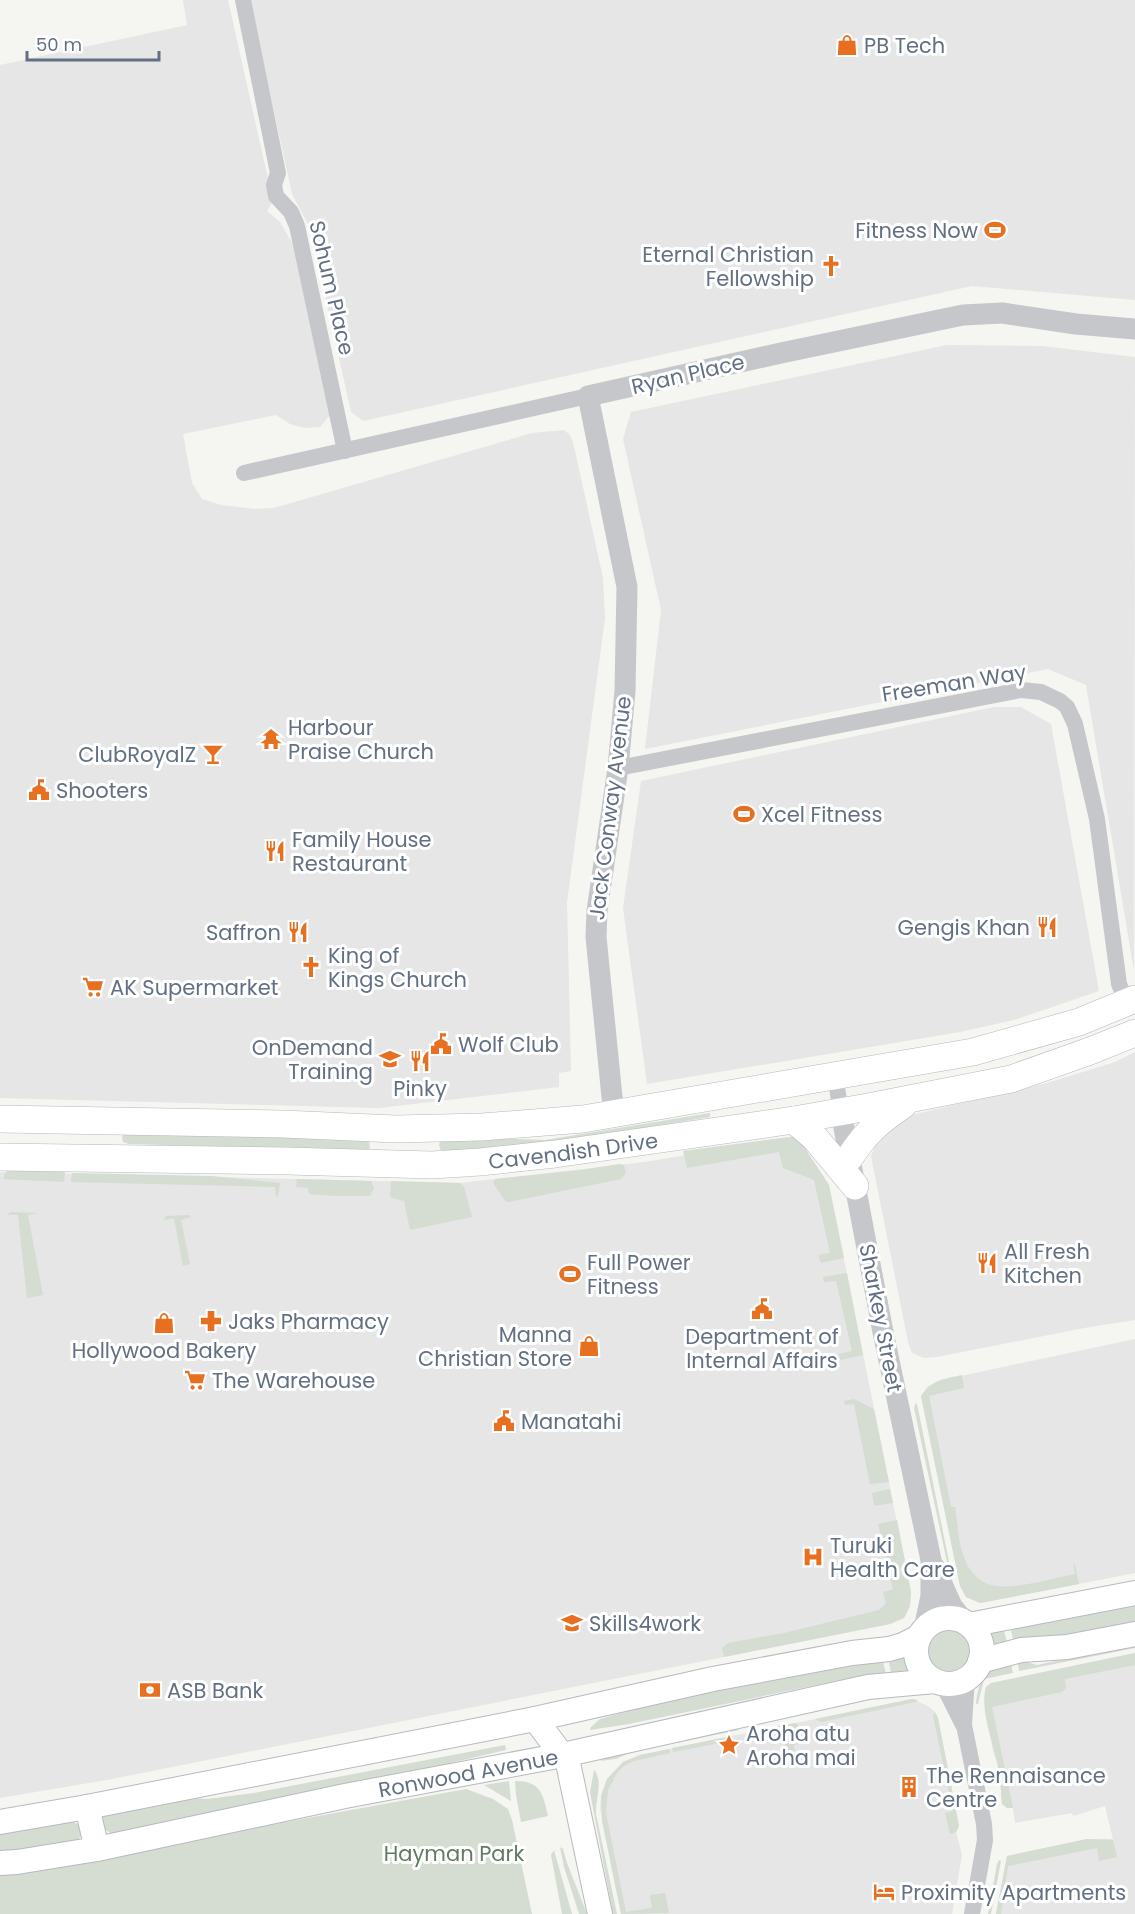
<svg xmlns="http://www.w3.org/2000/svg" width="1135" height="1914" font-family="Poppins,sans-serif">
<style>
.built{fill:#e5e6e5}
.green{fill:#d5dcd2}
.lines{fill:none;stroke-linecap:round;stroke-linejoin:round}
.secondary-casing{stroke:#b7babf;stroke-width:26}
.primary-casing{stroke:#b5b8bd;stroke-width:28}
.minor{stroke:#c5c7cb;stroke-width:16}
.tertiary{stroke:#c5c7cb;stroke-width:21}
.secondary{stroke:#fff;stroke-width:24}
.primary{stroke:#fff;stroke-width:27}
.labels{text-anchor:middle;dominant-baseline:central;stroke-width:6;stroke-linejoin:round;paint-order:stroke}
.poi-label{font-size:21px;fill:#637083;stroke:#fff;text-anchor:start}
.street-label{font-size:21px;fill:#637083;stroke:#fff}
.park-label{font-size:21px;fill:#637a62;stroke:#fff}
</style>
<rect width="100%" height="100%" fill="#f5f5f1"/>
<path class="built" d="M183,0H228L273,201L267,211L280,222L294,246L331,414L320,427L304,428L290,424L276,415L183,434L192,483L202,499L221,505L255,509L274,508L532,433L564,430L570,435L573,442L603,578L605,618L567,902L571,1071L559,1073V1087L379,1108L0,1098V65L187,25Z
M250,0H1135V300L972,286L363,421L351,412L310,228L292,194Z
M947,345L1042,346L1135,357L1134,971L1086,685L1048,669L645,749L661,610L623,439L631,412Z
M994,707H1021L1051,724L1099,991L1014,1020L960,1032L647,1084L623,908L641,781Z
M1135,1052V1320L1084,1328L937,1357L924,1358L912,1353L908,1342L871,1156L877,1142L907,1116L1047,1083L1115,1062Z
M797,1136L829,1185L911,1592L910,1606L904,1618L890,1624L112,1779L0,1798V1172L460,1183L645,1162Z
M1135,1339V1573L981,1603L966,1597L960,1586L921,1396L928,1386L942,1380Z
M1135,1653V1914H996L1007,1856L1087,1839H1113L1105,1806L1073,1816L1072,1813L1015,1823L1013,1808H1007L1002,1804L999,1768L993,1751L985,1707L984,1697L986,1687L991,1683Z
M912,1699L928,1706L935,1712L938,1718L959,1826L956,1832L962,1855L952,1914H621L600,1808L601,1796L607,1779L623,1762L640,1755Z"/>
<path class="green" d="M710,1113V1117L550,1143L444,1152L440,1149L439,1144L441,1140L450,1137L545,1140Z
M125,1133L369,1140L370,1148L365,1151L129,1144L123,1142L122,1137Z
M797,1136L829,1185L844,1258L821,1263L818,1255L830,1253L814,1180L783,1168L779,1152L687,1168L683,1151Z
M619,1164L624,1165L626,1173L621,1179L509,1202H506L493,1183L495,1179L581,1170Z
M8,1170L65,1172L64,1182L4,1179V1174Z
M72,1173L212,1176L280,1183L278,1196L276,1197L275,1187L71,1182Z
M297,1179L371,1181L374,1188L370,1196H336L309,1194L308,1188L296,1187Z
M391,1181L460,1183L464,1187L472,1217L410,1230L404,1201L392,1198L390,1195Z
M11,1212L38,1213L28,1215L43,1295L27,1298L18,1215H7Z
M189,1215L191,1217L181,1220L190,1264L183,1266L174,1218L164,1220L166,1216Z
M847,1273L863,1355L840,1360L838,1354L852,1351L836,1281L824,1282L823,1277Z
M962,1375L964,1388L929,1396L951,1507H955C958,1525 958,1546 966,1562C971,1574 983,1585 997,1586C1017,1589 1054,1578 1075,1574L1073,1563L1075,1565L1079,1584L980,1603L966,1597L960,1586L921,1396C932,1380 943,1379 962,1375Z
M854,1399L874,1409L889,1482L870,1484L854,1404L845,1405L844,1401Z
M916,1403L917,1404L953,1581L950,1576L914,1408Z
M890,1489L893,1503L874,1506L872,1493Z
M897,1520L911,1592L910,1606L904,1618L890,1624L724,1657L722,1648L728,1643L784,1633L879,1610L886,1603L883,1592L893,1589L878,1524Z
M1135,1600V1627L1014,1645L1010,1625Z
M1003,1627L1008,1646H992L987,1632Z
M925 1652a24 24 0 1 1 48 0a24 24 0 1 1-48 0Z
M1135,1644V1648L1019,1671L1017,1659L1037,1665Z
M904,1653L908,1672L891,1673L888,1657Z
M1135,1653V1665L1065,1679L1066,1688L1062,1692L992,1707L1013,1808H1007L1002,1804C1001,1790 1000,1776 997,1762C992,1738 980,1712 986,1687L991,1683Z
M882,1658L886,1674L855,1677L629,1724L590,1730L591,1727L600,1719L692,1693Z
M1010,1659L1013,1673L984,1679L978,1704H976C978,1679 987,1669 1010,1659Z
M912,1699L918,1700L916,1702L821,1722L815,1719Z
M935,1712L938,1718L959,1826L956,1832L950,1834L945,1813L953,1811L933,1716Z
M796,1723L799,1726L796,1729L799,1744L794,1745L795,1751L787,1752L785,1744L777,1742L773,1727Z
M737,1728L739,1730L631,1752L616,1759L600,1761L610,1755Z
M732,1736L734,1744L725,1745V1742L673,1752L672,1748Z
M505,1745L506,1750L357,1785L115,1836L104,1829L101,1821L107,1812L176,1797L207,1799L254,1793Z
M669,1749L670,1753L634,1761L624,1766L617,1773L608,1790L606,1813L626,1912L652,1908L650,1895L665,1893L669,1913L621,1914L602,1821L601,1796L607,1779L623,1762L640,1755Z
M594,1770C604,1782 595,1798 596,1814L617,1914H613L590,1792Z
M509,1781L511,1801L484,1785Z
M515,1781C541,1781 543,1794 548,1816L521,1822L516,1795Z
M466,1789L493,1799L508,1809L512,1820L532,1914H0V1874Z
M68,1819L79,1825L81,1836L75,1844L0,1855V1830Z
M1087,1839L1113,1840L1117,1857L1099,1861L1097,1848L1008,1866L1001,1914H996L1007,1856Z
M560,1847L563,1849L567,1863L587,1914H579L564,1867Z
M554,1850L572,1914H562L551,1855Z
M999,1860L1001,1861L991,1914H988L997,1864Z"/>
<g class="lines">
<defs>
<g id="secondary">
<circle cx="949" cy="1651" r="33"/>
<path d="M969,1625L1135,1593"/>
<path d="M980,1661L1021,1650L1067,1647L1135,1634"/>
<path d="M535,1719L568,1763L600,1914"/>
<path d="M87,1807L97,1849"/>
<path d="M0,1822L87,1807L535,1719L713,1679L852,1653L889,1649L903,1645L919,1637"/>
<path id="s1" d="M0,1863L17,1862L97,1849L345,1796L563,1755L868,1687L935,1681"/>
</g>
<g id="primary">
<path d="M0,1119L283,1124L396,1129L482,1127L583,1119L973,1052L1079,1022L1135,999"/>
<path d="M794,1120L815,1138L855,1186"/>
<path id="s2" d="M0,1157L287,1161L432,1165L480,1162L555,1154L794,1120L868,1107L1011,1079L1090,1051L1135,1033"/>
<path d="M850,1157C868,1130 877,1123 903,1105"/>
</g>
</defs>
<use href="#secondary" class="secondary-casing"/>
<use href="#primary" class="primary-casing"/>
<path class="minor" d="M243,0L278,173L274,185L276,196L291,212L297,226L345,451
M244,473L588,396
M618,768L1021,690L1041,692L1060,701L1067,707L1075,724L1097,819L1119,984L1127,1003
M835,1076L841,1112
M967,1678L964,1725L984,1824L985,1840L972,1914
M942,1683L963,1725"/>
<path class="tertiary" d="M841,1112L883,1332L931,1560V1596L924,1629
M616,1114L612,1097L596,937L597,911L618,768L625,691L627,587L588,396L781,353L963,315L1002,313L1076,324L1135,329
M934,1566L952,1606L964,1621"/>
<use href="#secondary" class="secondary"/>
<use href="#primary" class="primary"/>
</g>
<defs>
<symbol id="shop-bare" viewBox="-9 -9 18 18"><path d="M-5-2.5h2.3a2.7 3.5 0 0 1 5.4 0H5L5.5 6h-11ZM-1.5-2.5h3a1.5 2.3 0 0 0-3 0Z" fill="#e77020" stroke="#fff" stroke-width="2.5" paint-order="stroke"/></symbol>
<symbol id="stadium-bare" viewBox="-9 -9 18 18"><path d="M0-5a6.5 5 0 1 0 0 10a6.5 5 0 1 0 0-10ZM-3.5-1.8h7v3.6h-7Z" fill="#e77020" stroke="#fff" stroke-width="2.5" paint-order="stroke"/></symbol>
<symbol id="church-bare" viewBox="-9 -9 18 18"><path d="M-1.2-6h2.4v3.5h3.3v2.4h-3.3V6h-2.4V-.1h-3.3v-2.4h3.3Z" fill="#e77020" stroke="#fff" stroke-width="2.5" paint-order="stroke"/></symbol>
<symbol id="temple-bare" viewBox="-9 -9 18 18"><path d="M0-6L5-2H3V0L6.5 2.5H4V6H1.5V3h-3V6H-4V2.5H-6.5L-3 0V-2H-5Z" fill="#e77020" stroke="#fff" stroke-width="2.5" paint-order="stroke"/></symbol>
<symbol id="bar-bare" viewBox="-9 -9 18 18"><path d="M-6-5H6L.8 .8V4.5H3.5V6h-7V4.5H-.8V.8Z" fill="#e77020" stroke="#fff" stroke-width="2.5" paint-order="stroke"/></symbol>
<symbol id="civic-bare" viewBox="-9 -9 18 18"><path d="M-.6-6.5H3V-4.5H.6V-3L4-1V1h2V6H-6V1h2V-1L-.6-3ZM-1.2 2.5V6h2.4V2.5Z" fill="#e77020" stroke="#fff" stroke-width="2.5" paint-order="stroke"/></symbol>
<symbol id="restaurant-bare" viewBox="-9 -9 18 18"><path d="M-5-6h1v4h1v-4h1v4h1v-4h1v5L-1.5 .5V6h-2V.5L-5-1ZM5-6V6H3V1.5H1.5Q1.5-4 5-6Z" fill="#e77020" stroke="#fff" stroke-width="2.5" paint-order="stroke"/></symbol>
<symbol id="supermarket-bare" viewBox="-9 -9 18 18"><path d="M-6-5.5h2.5l.6 2H6L4.5 2H-2.5L-4.4-4H-6ZM-1.5 3.2a1.3 1.3 0 1 0 .1 0ZM3 3.2a1.3 1.3 0 1 0 .1 0Z" fill="#e77020" stroke="#fff" stroke-width="2.5" paint-order="stroke"/></symbol>
<symbol id="school-bare" viewBox="-9 -9 18 18"><path d="M0-5L7-2L0 1L-7-2ZM-4 1L0 2.5L4 1V4Q0 6-4 4Z" fill="#e77020" stroke="#fff" stroke-width="2.5" paint-order="stroke"/></symbol>
<symbol id="pharmacy-bare" viewBox="-9 -9 18 18"><path d="M-2-6h4v4h4v4h-4v4h-4v-4h-4v-4h4Z" fill="#e77020" stroke="#fff" stroke-width="2.5" paint-order="stroke"/></symbol>
<symbol id="hospital-bare" viewBox="-9 -9 18 18"><path d="M-5-5h3v3.5h4V-5h3V5h-3V1.5h-4V5h-3Z" fill="#e77020" stroke="#fff" stroke-width="2.5" paint-order="stroke"/></symbol>
<symbol id="bank-bare" viewBox="-9 -9 18 18"><path d="M-6-4H6V4H-6ZM0-2.3a2.3 2.3 0 1 0 0 4.6a2.3 2.3 0 1 0 0-4.6Z" fill="#e77020" stroke="#fff" stroke-width="2.5" paint-order="stroke"/></symbol>
<symbol id="sight-bare" viewBox="-9 -9 18 18"><path d="M0-6L1.8-2.2L6-1.7L2.9 1.2L3.7 5.4L0 3.3L-3.7 5.4L-2.9 1.2L-6-1.7L-1.8-2.2Z" fill="#e77020" stroke="#fff" stroke-width="2.5" paint-order="stroke"/></symbol>
<symbol id="building-bare" viewBox="-9 -9 18 18"><path d="M-4-6H4V6H1V3H-1V6H-4ZM-2.5-4.3h1.7v1.8h-1.7ZM.8-4.3h1.7v1.8H.8ZM-2.5-1h1.7V.8h-1.7ZM.8-1h1.7V.8H.8Z" fill="#e77020" stroke="#fff" stroke-width="2.5" paint-order="stroke"/></symbol>
<symbol id="hotel-bare" viewBox="-9 -9 18 18"><path d="M-6-4.5h1.5V1H6V5H4.5V3h-9V5H-6ZM-4 0a1.8 1.8 0 1 1 3.6 0ZM.5 0V-2.5h3Q6-2.5 6 0Z" fill="#e77020" stroke="#fff" stroke-width="2.5" paint-order="stroke"/></symbol>
</defs>
<g fill-rule="evenodd">
<use href="#shop-bare" x="832" y="30" width="30" height="30"/>
<use href="#stadium-bare" x="980" y="215" width="30" height="30"/>
<use href="#church-bare" x="816" y="251" width="30" height="30"/>
<use href="#temple-bare" x="256" y="724" width="30" height="30"/>
<use href="#bar-bare" x="198" y="739" width="30" height="30"/>
<use href="#civic-bare" x="24" y="775" width="30" height="30"/>
<use href="#stadium-bare" x="729" y="799" width="30" height="30"/>
<use href="#restaurant-bare" x="260" y="836" width="30" height="30"/>
<use href="#restaurant-bare" x="1032" y="912" width="30" height="30"/>
<use href="#restaurant-bare" x="283" y="917" width="30" height="30"/>
<use href="#church-bare" x="296" y="952" width="30" height="30"/>
<use href="#supermarket-bare" x="78" y="972" width="30" height="30"/>
<use href="#civic-bare" x="426" y="1029" width="30" height="30"/>
<use href="#school-bare" x="375" y="1044" width="30" height="30"/>
<use href="#restaurant-bare" x="405" y="1046" width="30" height="30"/>
<use href="#restaurant-bare" x="972" y="1248" width="30" height="30"/>
<use href="#stadium-bare" x="555" y="1259" width="30" height="30"/>
<use href="#civic-bare" x="747" y="1294" width="30" height="30"/>
<use href="#pharmacy-bare" x="196" y="1306" width="30" height="30"/>
<use href="#shop-bare" x="149" y="1308" width="30" height="30"/>
<use href="#shop-bare" x="574" y="1331" width="30" height="30"/>
<use href="#supermarket-bare" x="180" y="1365" width="30" height="30"/>
<use href="#civic-bare" x="489" y="1406" width="30" height="30"/>
<use href="#hospital-bare" x="798" y="1542" width="30" height="30"/>
<use href="#school-bare" x="557" y="1608" width="30" height="30"/>
<use href="#bank-bare" x="135" y="1675" width="30" height="30"/>
<use href="#sight-bare" x="714" y="1730" width="30" height="30"/>
<use href="#building-bare" x="894" y="1772" width="30" height="30"/>
<use href="#hotel-bare" x="869" y="1877" width="30" height="30"/>
</g>
<g class="labels">
<g class="poi-label">
<text x="864" y="45">PB Tech</text>
<text x="978" y="230" text-anchor="end">Fitness Now</text>
<text x="814" y="254" text-anchor="end">Eternal Christian<tspan x="814" dy="24">Fellowship</tspan></text>
<text x="288" y="727">Harbour<tspan x="288" dy="24">Praise Church</tspan></text>
<text x="196" y="754" text-anchor="end">ClubRoyalZ</text>
<text x="56" y="790">Shooters</text>
<text x="761" y="814">Xcel Fitness</text>
<text x="292" y="839">Family House<tspan x="292" dy="24">Restaurant</tspan></text>
<text x="1030" y="927" text-anchor="end">Gengis Khan</text>
<text x="281" y="932" text-anchor="end">Saffron</text>
<text x="328" y="955">King of<tspan x="328" dy="24">Kings Church</tspan></text>
<text x="110" y="987">AK Supermarket</text>
<text x="458" y="1044">Wolf Club</text>
<text x="373" y="1047" text-anchor="end">OnDemand<tspan x="373" dy="24">Training</tspan></text>
<text x="420" y="1088" text-anchor="middle">Pinky</text>
<text x="1004" y="1251">All Fresh<tspan x="1004" dy="24">Kitchen</tspan></text>
<text x="587" y="1262">Full Power<tspan x="587" dy="24">Fitness</tspan></text>
<text x="228" y="1321">Jaks Pharmacy</text>
<text x="572" y="1334" text-anchor="end">Manna<tspan x="572" dy="24">Christian Store</tspan></text>
<text x="762" y="1336" text-anchor="middle">Department of<tspan x="762" dy="24">Internal Affairs</tspan></text>
<text x="164" y="1350" text-anchor="middle">Hollywood Bakery</text>
<text x="212" y="1380">The Warehouse</text>
<text x="521" y="1421">Manatahi</text>
<text x="830" y="1545">Turuki<tspan x="830" dy="24">Health Care</tspan></text>
<text x="589" y="1623">Skills4work</text>
<text x="167" y="1690">ASB Bank</text>
<text x="746" y="1733">Aroha atu<tspan x="746" dy="24">Aroha mai</tspan></text>
<text x="926" y="1775">The Rennaisance<tspan x="926" dy="24">Centre</tspan></text>
<text x="901" y="1892">Proximity Apartments</text>
</g>
<g class="street-label">
<text transform="translate(332 288) rotate(77)">Sohum Place</text>
<text transform="translate(688 374) rotate(-13)">Ryan Place</text>
<text transform="translate(954 683) rotate(-9)">Freeman Way</text>
<text transform="translate(610 808) rotate(-83)">Jack Conway Avenue</text>
<text stroke="none"><textPath href="#s2" startOffset="574">Cavendish Drive</textPath></text>
<text transform="translate(881 1318) rotate(79)">Sharkey Street</text>
<text stroke="none"><textPath href="#s1" startOffset="477">Ronwood Avenue</textPath></text>
</g>
<g class="park-label">
<text x="454" y="1853">Hayman Park</text>
</g>
</g>
<path d="M27 51v9h132v-9" fill="none" stroke="#637083" stroke-width="3"/>
<text x="36" y="51" font-size="18" fill="#637083" stroke="#ffffff" stroke-width="4.5" paint-order="stroke">50 m</text>
</svg>
